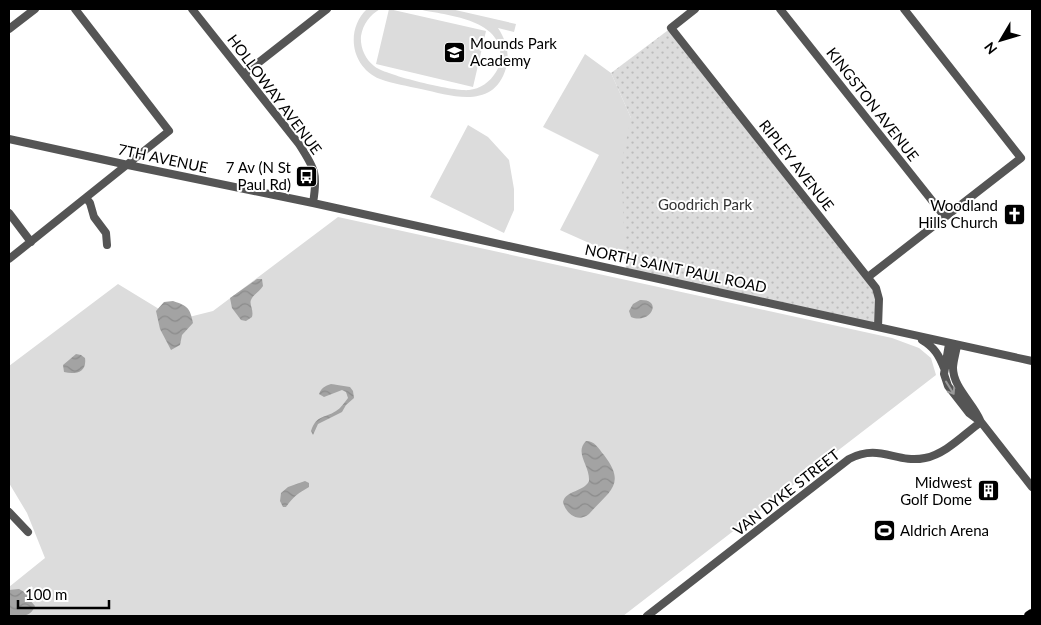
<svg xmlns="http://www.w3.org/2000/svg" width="1041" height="625" font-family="Lato,sans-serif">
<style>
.green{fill:#dcdcdc}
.park{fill:url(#park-dots)}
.water{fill:url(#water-waves)}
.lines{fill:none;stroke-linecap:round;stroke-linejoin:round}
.major-casing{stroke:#dbdbdb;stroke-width:11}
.minor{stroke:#555;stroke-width:8}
.major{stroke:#000;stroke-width:10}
.oneway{stroke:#999}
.labels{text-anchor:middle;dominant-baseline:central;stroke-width:4;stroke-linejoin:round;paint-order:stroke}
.poi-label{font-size:15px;fill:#000;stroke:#fff;text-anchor:end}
.street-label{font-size:15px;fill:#000;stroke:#fff}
.park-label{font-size:15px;fill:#333;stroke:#fff}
</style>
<defs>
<pattern id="park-dots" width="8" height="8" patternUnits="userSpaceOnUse" patternTransform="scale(1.25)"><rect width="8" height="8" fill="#dcdcdc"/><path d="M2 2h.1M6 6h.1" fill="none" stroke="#bbb" stroke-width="1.8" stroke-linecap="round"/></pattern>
<pattern id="water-waves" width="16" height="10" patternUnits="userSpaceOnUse" patternTransform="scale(1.25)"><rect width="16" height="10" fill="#a3a3a3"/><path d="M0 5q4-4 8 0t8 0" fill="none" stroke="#8b8b8b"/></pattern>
</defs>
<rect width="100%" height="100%" fill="#fff"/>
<path class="green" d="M367,9H380C370,15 363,24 361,36C360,47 365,59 374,66C384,75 455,92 469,90C480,89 490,82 496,72C500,66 501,58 500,50C495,18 444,15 417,9H451L516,24L514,32L498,28C506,40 510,53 506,68C494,110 452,96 421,89C408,86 393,84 380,79C351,67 345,30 367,9Z
M389,9L486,31L473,87L376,64Z
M585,54L611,73L631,118L634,263L560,230L599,155L543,127Z
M468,125L488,137L509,160L514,189V210L504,233L430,197Z
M338,217L892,338L919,348L931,358L936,375L623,616H9V587L45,558L27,513L9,483V366L118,284L177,320L213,311Z"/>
<path class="park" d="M671,28L868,277L879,299L878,327L626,272L621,165L631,118L611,73Z"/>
<path class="water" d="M257,279H262L263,286C260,291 253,295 251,300C249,304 254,310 252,317L246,321L241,320L232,308L230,298Z
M640,300C664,299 650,325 631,317L629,311L633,304Z
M173,301C188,306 190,308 193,323L182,335L180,345L171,350L160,329L156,311L164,302Z
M76,354L81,355L85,358C87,372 76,375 64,372L63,365Z
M331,384L350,387L353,391L354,398L346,405L342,412L318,424L313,435L311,431C317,414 324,419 336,411C341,408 344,403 348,398L346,392L342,390L324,397L319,394C321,388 325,386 331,384Z
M586,441C595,441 598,448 604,455C627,485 609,491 589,514C578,523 566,514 563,502C566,490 584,492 589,481C590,465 574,453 586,441Z
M305,481L309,483V487C297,494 294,496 286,507H283L280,501L281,493L288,487Z
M19,589L28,594V598L35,606C30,618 21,616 9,616V590Z"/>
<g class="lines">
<defs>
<path id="major" d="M1029,616L1032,614"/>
</defs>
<use href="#major" class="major-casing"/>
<path class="minor" d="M192,9L299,144C315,169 318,173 313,203
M695,9L671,28L876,288L879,299L878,327
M780,9L945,217
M9,29L35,9
M244,74L327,9
M9,139L128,165L313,203L1032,361
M86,198L90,203L94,217L106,233L107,245
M9,213L31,242
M9,259L169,131L75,9
M868,277L1021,158L904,9
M922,340C934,347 939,355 944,368
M949,344L944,374L948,386L969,413L981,422L1032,487
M957,345C956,353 953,361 953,368C953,387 973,403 980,420
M9,512L28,532
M647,616L849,459C880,443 896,464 925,458C946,454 964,434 981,422"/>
<use href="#major" class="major"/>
</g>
<defs><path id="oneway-shaft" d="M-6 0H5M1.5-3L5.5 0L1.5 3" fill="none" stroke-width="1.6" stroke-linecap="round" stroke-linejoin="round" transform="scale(1.25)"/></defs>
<use class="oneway" href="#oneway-shaft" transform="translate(950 388) rotate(58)"/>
<defs>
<symbol id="school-square" viewBox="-11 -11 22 22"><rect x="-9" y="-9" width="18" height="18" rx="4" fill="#000" stroke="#fff"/><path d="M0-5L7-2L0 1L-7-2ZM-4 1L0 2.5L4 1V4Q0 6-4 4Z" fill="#fff"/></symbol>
<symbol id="bus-square" viewBox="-11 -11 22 22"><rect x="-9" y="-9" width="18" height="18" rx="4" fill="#000" stroke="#fff"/><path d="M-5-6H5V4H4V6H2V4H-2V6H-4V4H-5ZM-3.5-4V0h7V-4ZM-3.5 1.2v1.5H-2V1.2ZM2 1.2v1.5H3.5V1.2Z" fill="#fff"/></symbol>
<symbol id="church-square" viewBox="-11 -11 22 22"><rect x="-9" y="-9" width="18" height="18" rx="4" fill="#000" stroke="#fff"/><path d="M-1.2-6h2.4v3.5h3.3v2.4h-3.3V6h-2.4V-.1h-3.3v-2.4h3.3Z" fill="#fff"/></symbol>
<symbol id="building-square" viewBox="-11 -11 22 22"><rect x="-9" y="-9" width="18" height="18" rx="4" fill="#000" stroke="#fff"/><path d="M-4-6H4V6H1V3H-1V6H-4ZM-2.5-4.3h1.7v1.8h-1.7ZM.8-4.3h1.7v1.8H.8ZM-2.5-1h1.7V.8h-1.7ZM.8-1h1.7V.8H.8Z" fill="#fff"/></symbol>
<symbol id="stadium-square" viewBox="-11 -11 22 22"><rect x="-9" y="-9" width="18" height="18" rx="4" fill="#000" stroke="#fff"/><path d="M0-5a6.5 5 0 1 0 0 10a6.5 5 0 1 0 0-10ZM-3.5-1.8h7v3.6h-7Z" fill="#fff"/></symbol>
</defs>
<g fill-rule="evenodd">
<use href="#school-square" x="442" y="40" width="25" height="25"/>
<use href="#bus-square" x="294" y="164" width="25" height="25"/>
<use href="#church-square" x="1002" y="202" width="25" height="25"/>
<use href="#building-square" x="976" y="478" width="25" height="25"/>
<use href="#stadium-square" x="872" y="518" width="25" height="25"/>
</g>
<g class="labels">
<g class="poi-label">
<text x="470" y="43" text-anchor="start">Mounds Park<tspan x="470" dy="17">Academy</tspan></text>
<text x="291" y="167">7 Av (N St<tspan x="291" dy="17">Paul Rd)</tspan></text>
<text x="998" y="205">Woodland<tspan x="998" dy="17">Hills Church</tspan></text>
<text x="972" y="482">Midwest<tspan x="972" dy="17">Golf Dome</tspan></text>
<text x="900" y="530" text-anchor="start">Aldrich Arena</text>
</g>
<g class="street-label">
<text transform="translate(275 94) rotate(53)">HOLLOWAY AVENUE</text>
<text transform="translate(873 104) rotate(52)">KINGSTON AVENUE</text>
<text transform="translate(163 158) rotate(12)">7TH AVENUE</text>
<text transform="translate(797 165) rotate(52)">RIPLEY AVENUE</text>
<text transform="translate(676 268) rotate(12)">NORTH SAINT PAUL ROAD</text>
<text transform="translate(786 492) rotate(-38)">VAN DYKE STREET</text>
</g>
<g class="park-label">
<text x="705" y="204">Goodrich Park</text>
</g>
</g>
<rect width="1041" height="625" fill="none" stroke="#000000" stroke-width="20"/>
<g transform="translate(1001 40) rotate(232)" stroke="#ffffff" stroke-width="4" paint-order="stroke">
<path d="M0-4L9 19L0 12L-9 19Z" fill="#000000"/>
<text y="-8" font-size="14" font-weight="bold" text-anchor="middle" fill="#000000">N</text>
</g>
<path d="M18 600v8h91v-8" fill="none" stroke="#000000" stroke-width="2.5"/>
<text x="25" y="600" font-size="15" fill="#000000" stroke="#ffffff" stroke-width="4" paint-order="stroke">100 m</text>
</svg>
